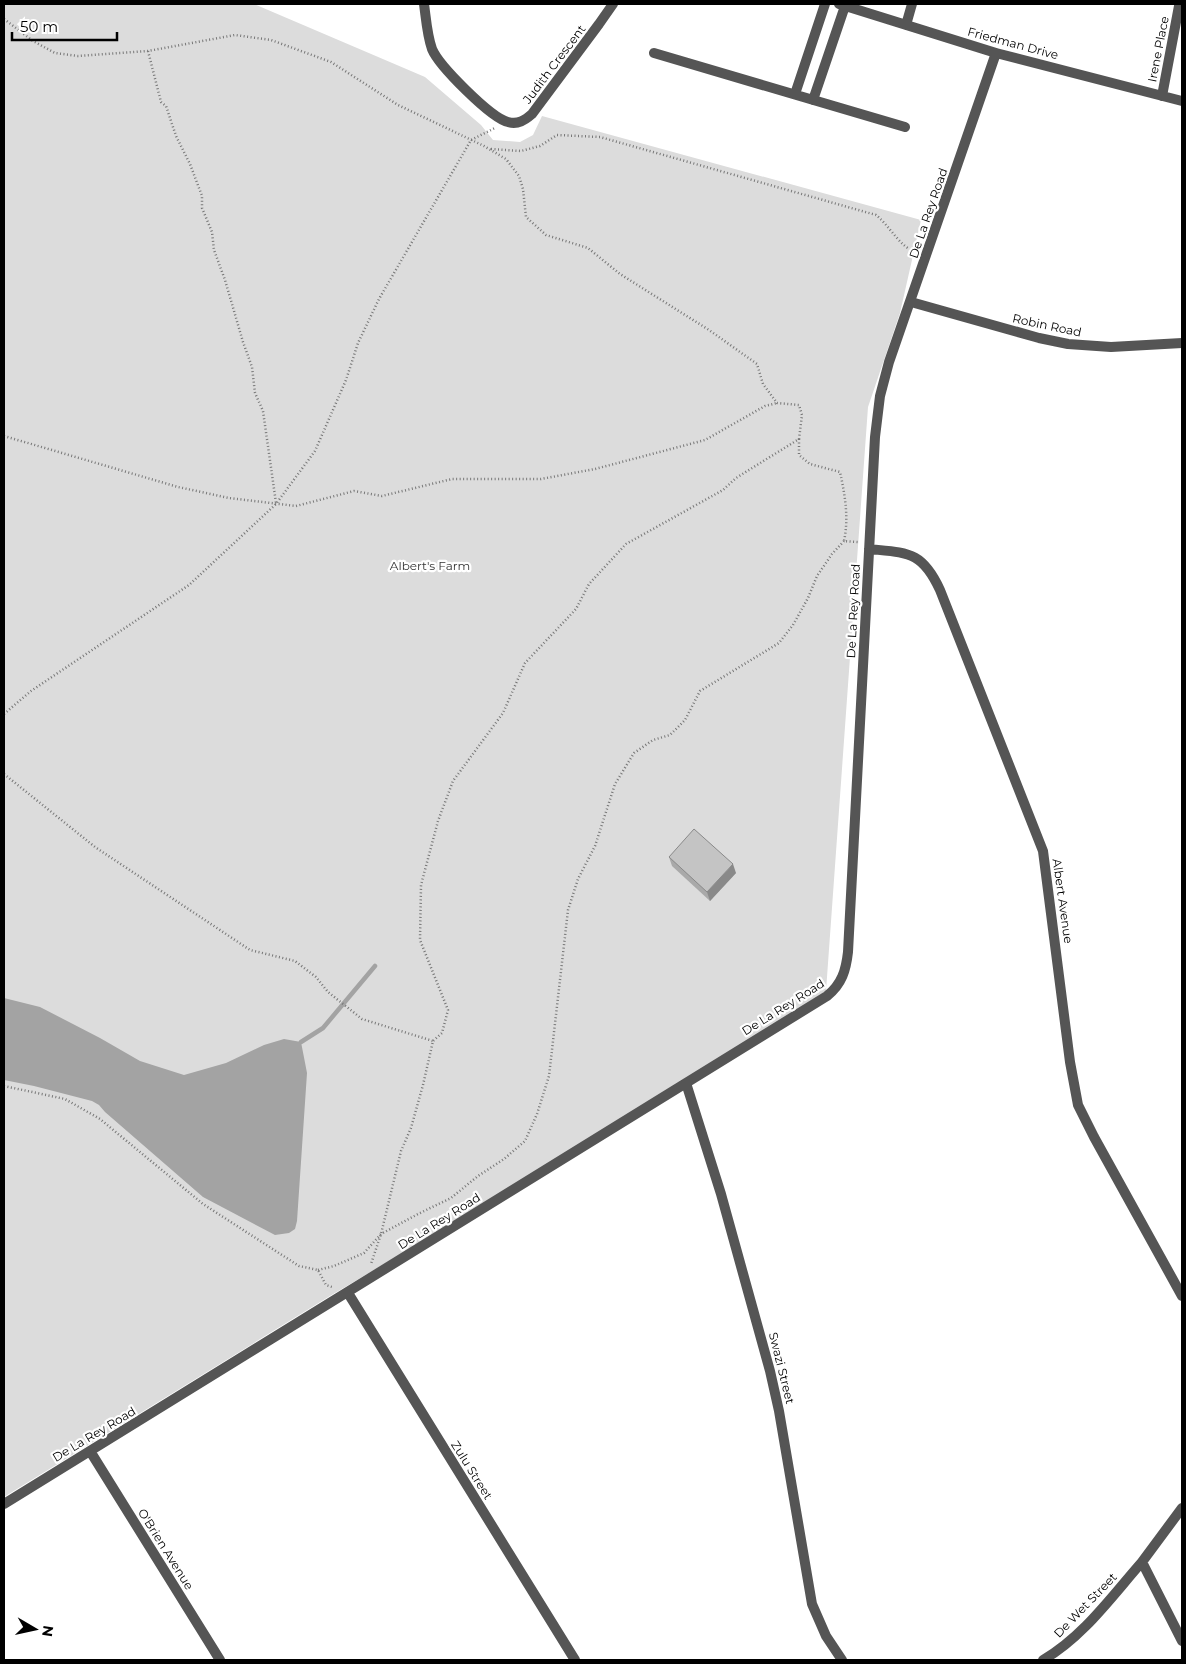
<svg xmlns="http://www.w3.org/2000/svg" width="1186" height="1664" font-family="Montserrat,sans-serif">
<style>
.green{fill:#dcdcdc}
.water{fill:#a3a3a3}
.lines{fill:none;stroke-linecap:round;stroke-linejoin:round}
.stream{stroke:#a3a3a3;stroke-width:4.5}
.path{stroke:#777;stroke-width:2.5;stroke-dasharray:1 2.5;stroke-linecap:butt}
.minor{stroke:#555;stroke-width:10}
.wall{fill:#a9a9a9}
.shaded-wall{fill:#898989}
.building{fill:#c4c4c4;stroke:#898989}
.labels{text-anchor:middle;dominant-baseline:central;stroke-width:4.5;stroke-linejoin:round;paint-order:stroke}
.street-label{font-size:12px;fill:#000;stroke:#fff}
.park-label{font-size:12px;fill:#333;stroke:#fff}
</style>
<rect width="100%" height="100%" fill="#fff"/>
<path class="green" d="M4,4H254L425,77L481,125L493,140L520,142L533,135L542,116L921,220L900,313L868,407L826,991L677,1090L330,1296L4,1497Z"/>
<path class="water" d="M4,998L40,1007L100,1038L140,1061L184,1075L226,1063L264,1045L284,1039L301,1042L307,1073L297,1221L295,1229L289,1233L275,1235L203,1197L105,1112L99,1105L92,1101L34,1086L4,1080Z"/>
<g class="lines">
<path class="stream" d="M301,1042L323,1028L375,966"/>
<path class="path" d="M4,19L33,41L55,53L78,56L148,51L235,35L271,40L331,62L398,105L484,146L506,159L519,176L523,189L526,217L546,235L588,248L620,274L709,330L757,364L763,384L777,403L799,405L802,415L799,439L736,478L723,490L626,544L589,584L576,609L525,663L503,713L453,781L438,821L421,885L420,940L448,1010L442,1033L433,1041L423,1085L411,1128L401,1151L381,1234L371,1264
M148,51L161,102L166,106L176,136L190,164L202,196V208L212,232L214,250L225,280L243,342L252,367L255,393L263,411L276,503
M491,149L521,151L540,146L557,135L600,137L876,215C890,226 899,246 915,252
M4,436L178,487L229,498L296,506L354,491L382,496L452,479H541L595,469L705,440L765,406L777,403
M799,439V455L810,464L840,472C845,495 849,518 844,541L858,542
M4,714L31,691L189,585L276,504L315,451L346,380L358,343L379,299L471,140L495,128
M4,774L95,847L250,950L295,961L316,977L328,992L362,1019L433,1041
M4,1086L65,1099L100,1119L203,1204L299,1266L318,1270L326,1285L332,1287
M318,1270L334,1266L364,1253L381,1234L418,1214L451,1198L478,1176L504,1159L525,1141L537,1114L549,1076L568,910L578,879L595,846L615,784L634,753L653,740L670,735L685,720L700,691L779,643L793,625L808,598L817,576L832,554L844,541"/>
<path class="minor" d="M424,4C426,18 427,35 432,49C439,66 491,118 508,122C518,125 525,120 532,114L599,24L613,4
M839,4L996,53L1182,101
M906,25L912,4
M654,53L905,127
M795,94L825,4
M1162,96L1179,6
M813,100L845,6
M911,302L1039,338L1068,344L1111,347L1182,343
M869,549C908,553 922,551 940,590L1043,851L1070,1062L1078,1105L1094,1137L1182,1296
M686,1083L721,1194L770,1371L779,1411L812,1604L826,1636L842,1660
M348,1293L575,1660
M90,1451L220,1660
M4,1504L827,996C842,984 846,970 848,952L875,437L880,396L889,362L996,53
M1182,1508L1142,1562L1182,1641
M1043,1660C1083,1637 1112,1596 1142,1562"/>
</g>
<path class="wall" d="M669,857L736,873L710,901L672,866Z"/>
<path class="shaded-wall" d="M733,864L736,873L710,901L707,892Z"/>
<path class="building" d="M694,829L733,864L707,892L669,857Z"/>
<g class="labels">
<g class="street-label">
<text transform="translate(1013 43) rotate(15)">Friedman Drive</text>
<text transform="translate(1158 49) rotate(-79)">Irene Place</text>
<text transform="translate(554 64) rotate(-53)">Judith Crescent</text>
<text transform="translate(928 213) rotate(-71)">De La Rey Road</text>
<text transform="translate(1047 325) rotate(12)">Robin Road</text>
<text transform="translate(853 611) rotate(-87)">De La Rey Road</text>
<text transform="translate(1063 901) rotate(82)">Albert Avenue</text>
<text transform="translate(783 1007) rotate(-32)">De La Rey Road</text>
<text transform="translate(439 1221) rotate(-32)">De La Rey Road</text>
<text transform="translate(782 1368) rotate(76)">Swazi Street</text>
<text transform="translate(94 1434) rotate(-31)">De La Rey Road</text>
<text transform="translate(472 1470) rotate(58)">Zulu Street</text>
<text transform="translate(166 1549) rotate(58)">O'Brien Avenue</text>
<text transform="translate(1085 1605) rotate(-46)">De Wet Street</text>
</g>
<g class="park-label">
<text x="430" y="565">Albert's Farm</text>
</g>
</g>
<rect width="1186" height="1664" fill="none" stroke="#000000" stroke-width="10"/>
<g transform="translate(35 1629) rotate(99)" stroke="#ffffff" stroke-width="4" paint-order="stroke">
<path d="M0-4L9 19L0 12L-9 19Z" fill="#000000"/>
<text y="-8" font-size="14" font-weight="bold" text-anchor="middle" fill="#000000">N</text>
</g>
<path d="M12 32v8h105v-8" fill="none" stroke="#000000" stroke-width="2.5"/>
<text x="20" y="32" font-size="15" fill="#000000" stroke="#ffffff" stroke-width="4" paint-order="stroke">50 m</text>
</svg>
